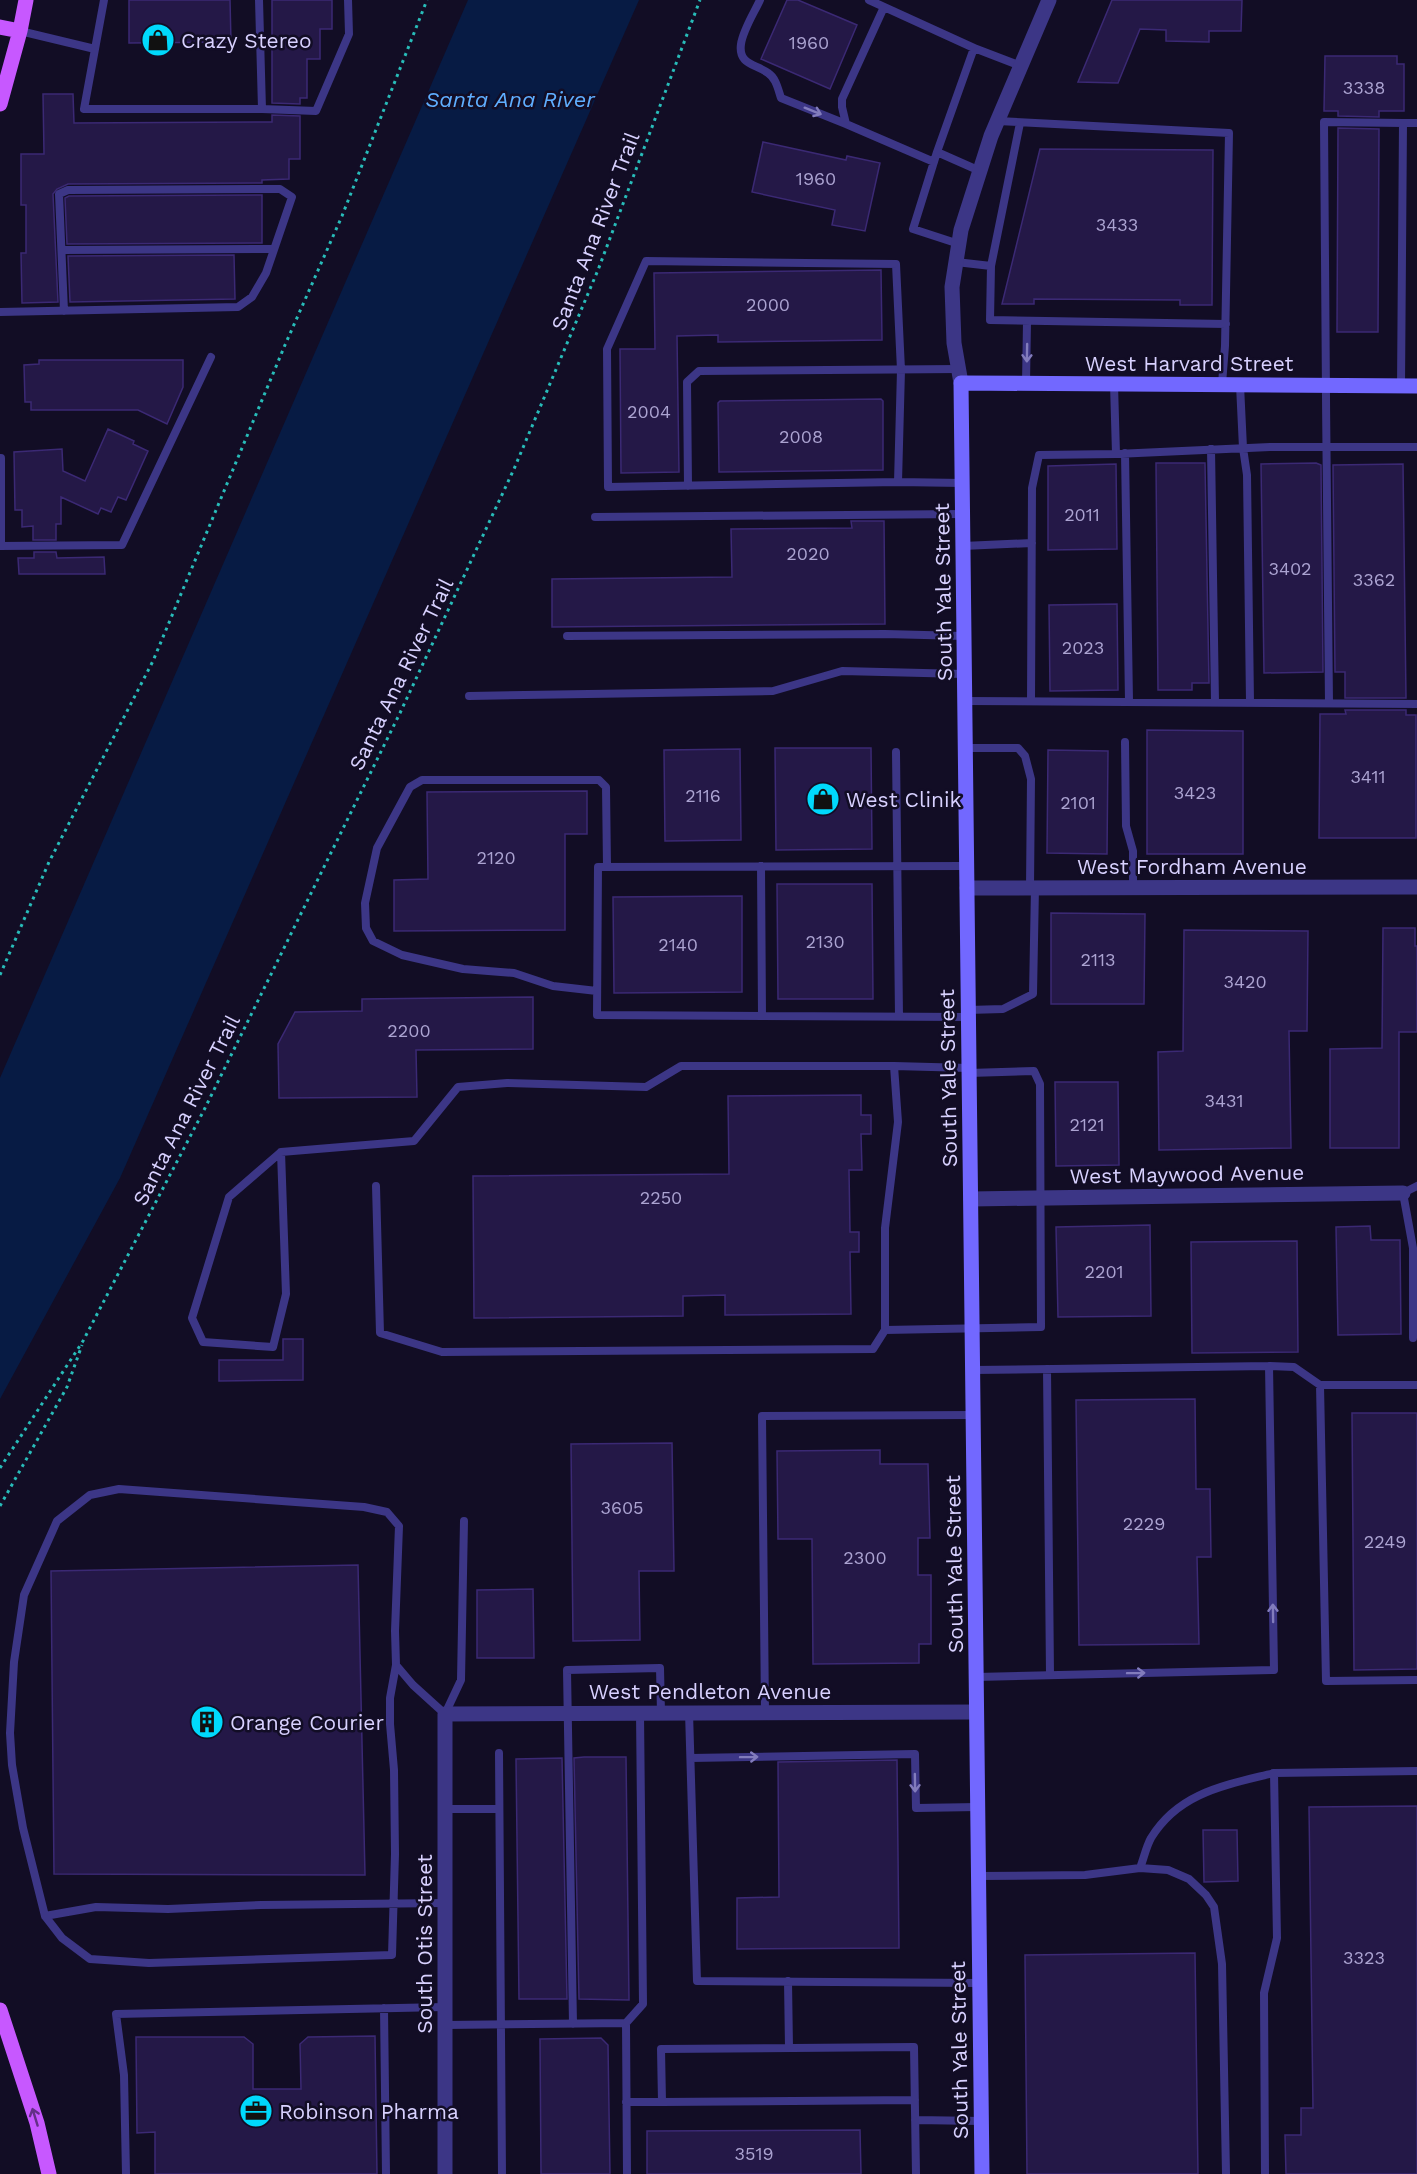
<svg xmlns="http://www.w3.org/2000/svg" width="1417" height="2174" font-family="'Work Sans',sans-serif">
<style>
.water{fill:#071b44}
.building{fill:#241847;stroke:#3b2974;stroke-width:1.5}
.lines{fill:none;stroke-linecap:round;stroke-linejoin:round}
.path{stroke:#28bcb9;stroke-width:3;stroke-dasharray:3 4.5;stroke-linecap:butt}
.lane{stroke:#3c3686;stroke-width:8}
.street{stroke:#3c3686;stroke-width:15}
.secondary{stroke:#7268ff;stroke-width:15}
.primary{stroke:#c758ff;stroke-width:15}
.oneway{stroke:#827cbc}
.oneway2{stroke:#632f87}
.labels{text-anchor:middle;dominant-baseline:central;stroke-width:5;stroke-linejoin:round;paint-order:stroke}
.number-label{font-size:18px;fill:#aba3d1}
.poi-label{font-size:21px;fill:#d8d1ff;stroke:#120d25;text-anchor:start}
.street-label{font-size:21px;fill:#d8d1ff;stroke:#120d25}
.water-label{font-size:22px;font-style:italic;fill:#5faeff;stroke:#120d25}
</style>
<rect width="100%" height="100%" fill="#120d25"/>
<path class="water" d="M468,0H639L120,1178L0,1399V1078Z"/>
<path class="building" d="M129,0H230L231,42L129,43Z
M272,0H332V29H320V59H307V98H300V104L272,103Z
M787,0H798L857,25L830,89L761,59Z
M1112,0H1242L1241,31H1209V42L1166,41V30L1140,29L1118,83L1078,82Z
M1325,56H1397V64H1404V111H1379V117L1338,116V111H1324Z
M43,94H73L74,123L272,122V115L300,116V159H289V179L262,180V183L68,184L57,189L53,194L58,302L22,303L21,253H26V205H21V154H44Z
M1338,128L1379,129L1378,332H1337Z
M763,142L846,160L847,156L880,163L865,231L832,225L835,210L752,192Z
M1040,149L1213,150L1212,305H1180V300L1034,299V304H1002Z
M262,195V243L67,244L65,198L69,196Z
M234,255L235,299L70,302L68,256Z
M881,270L882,340L718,342V335L677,336L679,472L621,473L620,349H655L654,273Z
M39,360H183V387L167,424L138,410H31V402H25L24,365L39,364Z
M881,399L883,401V470L719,472L718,403L720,401Z
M108,429L134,441L133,444L148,451L126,500L118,497L111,512L101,508L98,514L61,497V524H56V540H33V526L22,527V510H15L14,452L62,449L63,471L85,481Z
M1156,463H1205L1209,683H1192V690H1158Z
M1316,463L1321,465L1323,672L1264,673L1261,464Z
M1116,464L1117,549L1048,550V466Z
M1403,464L1406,698H1345V672H1335L1333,465Z
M851,521H884L885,624L552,627V579L732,577L731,529L852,528Z
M34,552H56L57,558L104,557L105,574H19L18,558H34Z
M1117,604L1118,690L1050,691L1049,605Z
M1345,710H1406V715H1416V838H1319L1320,714H1346Z
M1147,730L1243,731V854H1147Z
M775,748H871L872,849L776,850Z
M740,749L741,840L665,841L664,750Z
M1048,750L1108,751L1107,854L1047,853Z
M587,791V834H565V930L394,931V880L428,879L427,792Z
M777,884H872L873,999H778Z
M742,896V992L614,993L613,897Z
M1051,913L1145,914L1144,1004H1051Z
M1383,928H1415V946H1417V1032H1399V1148H1330V1049L1382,1048Z
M1184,930L1308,931L1307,1031H1289L1291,1148L1159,1150L1158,1052L1183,1051Z
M533,997V1049L416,1050L417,1097L279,1098L278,1044L295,1012L362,1011V999Z
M1055,1082H1118L1119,1165L1056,1166Z
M861,1095V1115H871V1134H861L862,1170H849L850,1232H859V1252H850L851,1314L725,1315V1295L683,1296V1316L474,1318L473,1176L729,1174L728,1096Z
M1150,1225L1151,1316L1058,1317L1056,1227Z
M1370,1226L1371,1240H1400L1401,1334L1338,1335L1336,1227Z
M1297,1241L1298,1352L1192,1353L1191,1242Z
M283,1339H303V1380L219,1381V1360H283Z
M1195,1399L1196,1489H1210L1211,1557H1197L1199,1644L1079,1645L1076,1400Z
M1352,1413H1417V1669L1354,1670Z
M672,1443L674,1571H639L640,1640L573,1641L571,1444Z
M880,1450V1464H928L930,1538H918V1575H931V1644H919V1663L813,1664L812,1539H778L777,1451Z
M358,1565L365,1875L54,1874L51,1571Z
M533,1589L534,1658H477V1590Z
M584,1757H626L629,2000L579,1999L574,1758Z
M562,1758L567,1999H519L516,1759Z
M897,1760L899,1948L737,1949V1898L779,1897L778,1762Z
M1417,1806V2174H1286L1285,2135H1301V2108H1313L1309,1807Z
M1203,1830H1237L1238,1881L1204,1882Z
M1195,1953L1198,2174H1027L1025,1955Z
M375,2036L377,2174H155V2132L137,2133L136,2037H244L253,2044V2089H301L300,2044L308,2037Z
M601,2038L608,2045L610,2174H541L540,2039Z
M860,2130L861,2174H647V2131Z"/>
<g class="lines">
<path class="path" d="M0,975L49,862L153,661L285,345L342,216L427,0
M0,1468L83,1341L204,1110L400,713L514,469L598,270L700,0
M0,1506L67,1387L82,1345"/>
<path class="lane" d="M104,0L84,109H262L316,111L349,34L348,0
M259,0L262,109
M760,0C754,13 743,30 741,44C738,65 756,64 768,73C776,78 778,89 781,98L846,124
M869,0L974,48
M884,7L842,99V107L846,124L934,162
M20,31L95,49
M998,121L1229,133L1225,346L1222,384
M937,152L974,48L1021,66
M959,244L913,229L937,152L980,171
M62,250L274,249
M646,261L896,264L901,370L898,482L608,487L607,349Z
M956,262L991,266L1020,123
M991,266L990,320L1226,324
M0,312L238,307L252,297L266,273L292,197L280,189L68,190L59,194L64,311
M1026,383L1027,322
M1114,384L1116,454L1270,447H1417
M1240,385L1243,448L1247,475L1250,702
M1401,386L1403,123H1417
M1211,449L1215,702
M1125,453L1129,701
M1,458V546
M898,482L962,483
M688,486L687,382L699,371L959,369
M595,517L963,514
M0,546L122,545L211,357
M963,546L1032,543
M567,636L885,634L964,636
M469,696L773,691L842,671L964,674
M965,701L1417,704
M1031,701L1032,488L1039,455L1116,454
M1329,703C1328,509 1324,316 1324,122L1403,123
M1125,742L1126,826L1133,851V887
M966,748H1018L1025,756L1031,779L1030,887
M896,752L899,1016
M761,866L762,1016
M967,866L598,867L597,1015L969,1017
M597,991L553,986L514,973L463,969L402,955L373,941L366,928L365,903L377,848L410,787L422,780H599L606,787L607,867
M968,1010L1003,1009L1033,994L1035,887
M969,1068L894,1066L898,1122L885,1228V1330L1041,1327L1040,1084L1034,1071L969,1073
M281,1152L286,1294L273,1347L203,1342L192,1318L229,1197L281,1152L414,1141L458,1087L507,1083L646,1087L681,1066H894
M376,1186L380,1333L442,1352L873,1349L885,1330
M1413,1338V1248L1403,1193L1417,1186
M1269,1366L1294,1367L1320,1385H1417
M1047,1369L1050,1674
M973,1370L1269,1366L1274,1670L976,1677
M1320,1385L1326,1681L1417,1680
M396,1665L390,1698V1724L394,1770L395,1854L392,1955L149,1963L90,1959L62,1938L45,1916L23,1828L12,1765L10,1733L14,1662L24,1595L57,1521L90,1495L119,1489L364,1507L387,1512L399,1526L395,1631L396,1665L413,1685L445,1714L461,1680L464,1521
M689,1712L697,1981L980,1983
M765,1712L762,1416L973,1415
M499,1753L502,2174
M691,1758L915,1754L916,1808L978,1807
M445,1809H499
M1140,1868C1144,1858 1146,1847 1151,1838C1179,1792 1226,1785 1274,1773
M979,1876L1085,1875L1140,1868L1168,1870L1189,1879L1206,1895L1214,1907L1222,1964L1226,2174
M45,1916L96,1907L168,1909L261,1905L445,1903
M788,1981L789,2048
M384,2008L386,2174
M626,2023L643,2004L640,1713
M573,2024L567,1670L660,1668L661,1713
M445,2025L626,2023L627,2174
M915,2100L662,2102L661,2049L914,2047L916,2174
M626,2102H662
M915,2120L981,2121
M126,2174L124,2075L116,2014L445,2007
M1265,2174L1264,1993L1277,1938L1274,1773L1417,1771"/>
<path class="street" d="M961,383L954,343L952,287L961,230L991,136L1049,0
M967,888L1417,887
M971,1199L1403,1193
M445,2174V1714L976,1712"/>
<path class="secondary" d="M982,2174L961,383L1417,386"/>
<path class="primary" d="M0,27L20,31
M0,104L20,31L26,0
M0,2010L37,2123L49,2174"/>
</g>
<defs><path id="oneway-shaft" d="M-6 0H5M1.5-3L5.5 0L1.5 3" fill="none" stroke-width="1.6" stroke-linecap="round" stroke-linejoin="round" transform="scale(1.5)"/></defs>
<g class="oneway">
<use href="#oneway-shaft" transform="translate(813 111) rotate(22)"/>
<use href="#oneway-shaft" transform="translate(1027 353) rotate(91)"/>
<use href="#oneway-shaft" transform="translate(1273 1613) rotate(-91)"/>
<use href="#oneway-shaft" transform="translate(1136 1673) rotate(-1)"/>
<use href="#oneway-shaft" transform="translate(749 1757) rotate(-1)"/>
<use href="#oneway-shaft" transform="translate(915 1783) rotate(89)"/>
</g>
<use class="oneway2" href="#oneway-shaft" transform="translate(35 2117) rotate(-107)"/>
<defs>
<symbol id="shop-disc" viewBox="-11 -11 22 22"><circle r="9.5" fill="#00d9fc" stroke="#120d25"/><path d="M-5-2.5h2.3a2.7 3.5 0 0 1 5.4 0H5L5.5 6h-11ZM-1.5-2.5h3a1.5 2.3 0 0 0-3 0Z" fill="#111"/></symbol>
<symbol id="building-disc" viewBox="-11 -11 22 22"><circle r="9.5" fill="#00d9fc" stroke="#120d25"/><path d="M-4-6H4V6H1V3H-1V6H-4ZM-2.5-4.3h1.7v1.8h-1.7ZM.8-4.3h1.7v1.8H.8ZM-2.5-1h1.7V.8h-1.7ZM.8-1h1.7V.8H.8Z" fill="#111"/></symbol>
<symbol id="office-disc" viewBox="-11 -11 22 22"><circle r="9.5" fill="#00d9fc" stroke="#120d25"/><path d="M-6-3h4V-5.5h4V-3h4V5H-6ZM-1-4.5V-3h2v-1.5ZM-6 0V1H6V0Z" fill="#111"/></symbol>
</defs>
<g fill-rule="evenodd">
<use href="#shop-disc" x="139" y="21" width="38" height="38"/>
<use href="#shop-disc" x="804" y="780" width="38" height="38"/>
<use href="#building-disc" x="188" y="1703" width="38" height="38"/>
<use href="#office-disc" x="237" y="2092" width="38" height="38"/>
</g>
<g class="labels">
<g class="number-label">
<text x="809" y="42">1960</text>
<text x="1364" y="87">3338</text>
<text x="816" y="178">1960</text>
<text x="1117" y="224">3433</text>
<text x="768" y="304">2000</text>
<text x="649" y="411">2004</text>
<text x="801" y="436">2008</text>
<text x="1082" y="514">2011</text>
<text x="808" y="553">2020</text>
<text x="1290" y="568">3402</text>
<text x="1374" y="579">3362</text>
<text x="1083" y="647">2023</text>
<text x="1368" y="776">3411</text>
<text x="1195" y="792">3423</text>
<text x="703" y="795">2116</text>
<text x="1078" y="802">2101</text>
<text x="496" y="857">2120</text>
<text x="825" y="941">2130</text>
<text x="678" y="944">2140</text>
<text x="1098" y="959">2113</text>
<text x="1245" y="981">3420</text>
<text x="409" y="1030">2200</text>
<text x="1224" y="1100">3431</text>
<text x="1087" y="1124">2121</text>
<text x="661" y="1197">2250</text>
<text x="1104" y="1271">2201</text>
<text x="622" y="1507">3605</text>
<text x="1144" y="1523">2229</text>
<text x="1385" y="1541">2249</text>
<text x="865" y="1557">2300</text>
<text x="1364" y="1957">3323</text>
<text x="754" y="2153">3519</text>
</g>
<g class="poi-label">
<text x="181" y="40">Crazy Stereo</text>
<text x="846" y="799">West Clinik</text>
<text x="230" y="1722">Orange Courier</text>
<text x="279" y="2111">Robinson Pharma</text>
</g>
<g class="street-label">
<text transform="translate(595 231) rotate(-69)">Santa Ana River Trail</text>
<text x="1189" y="363">West Harvard Street</text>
<text transform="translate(943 592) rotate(-91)">South Yale Street</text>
<text transform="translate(401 674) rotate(-64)">Santa Ana River Trail</text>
<text x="1192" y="866">West Fordham Avenue</text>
<text transform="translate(948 1078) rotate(-91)">South Yale Street</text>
<text transform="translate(186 1110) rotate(-63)">Santa Ana River Trail</text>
<text transform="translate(1187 1174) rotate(-1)">West Maywood Avenue</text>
<text transform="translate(954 1564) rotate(-91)">South Yale Street</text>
<text x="710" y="1691">West Pendleton Avenue</text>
<text transform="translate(424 1944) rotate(-90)">South Otis Street</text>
<text transform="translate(959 2050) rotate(-91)">South Yale Street</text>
</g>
<g class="water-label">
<text x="510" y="99">Santa Ana River</text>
</g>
</g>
</svg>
